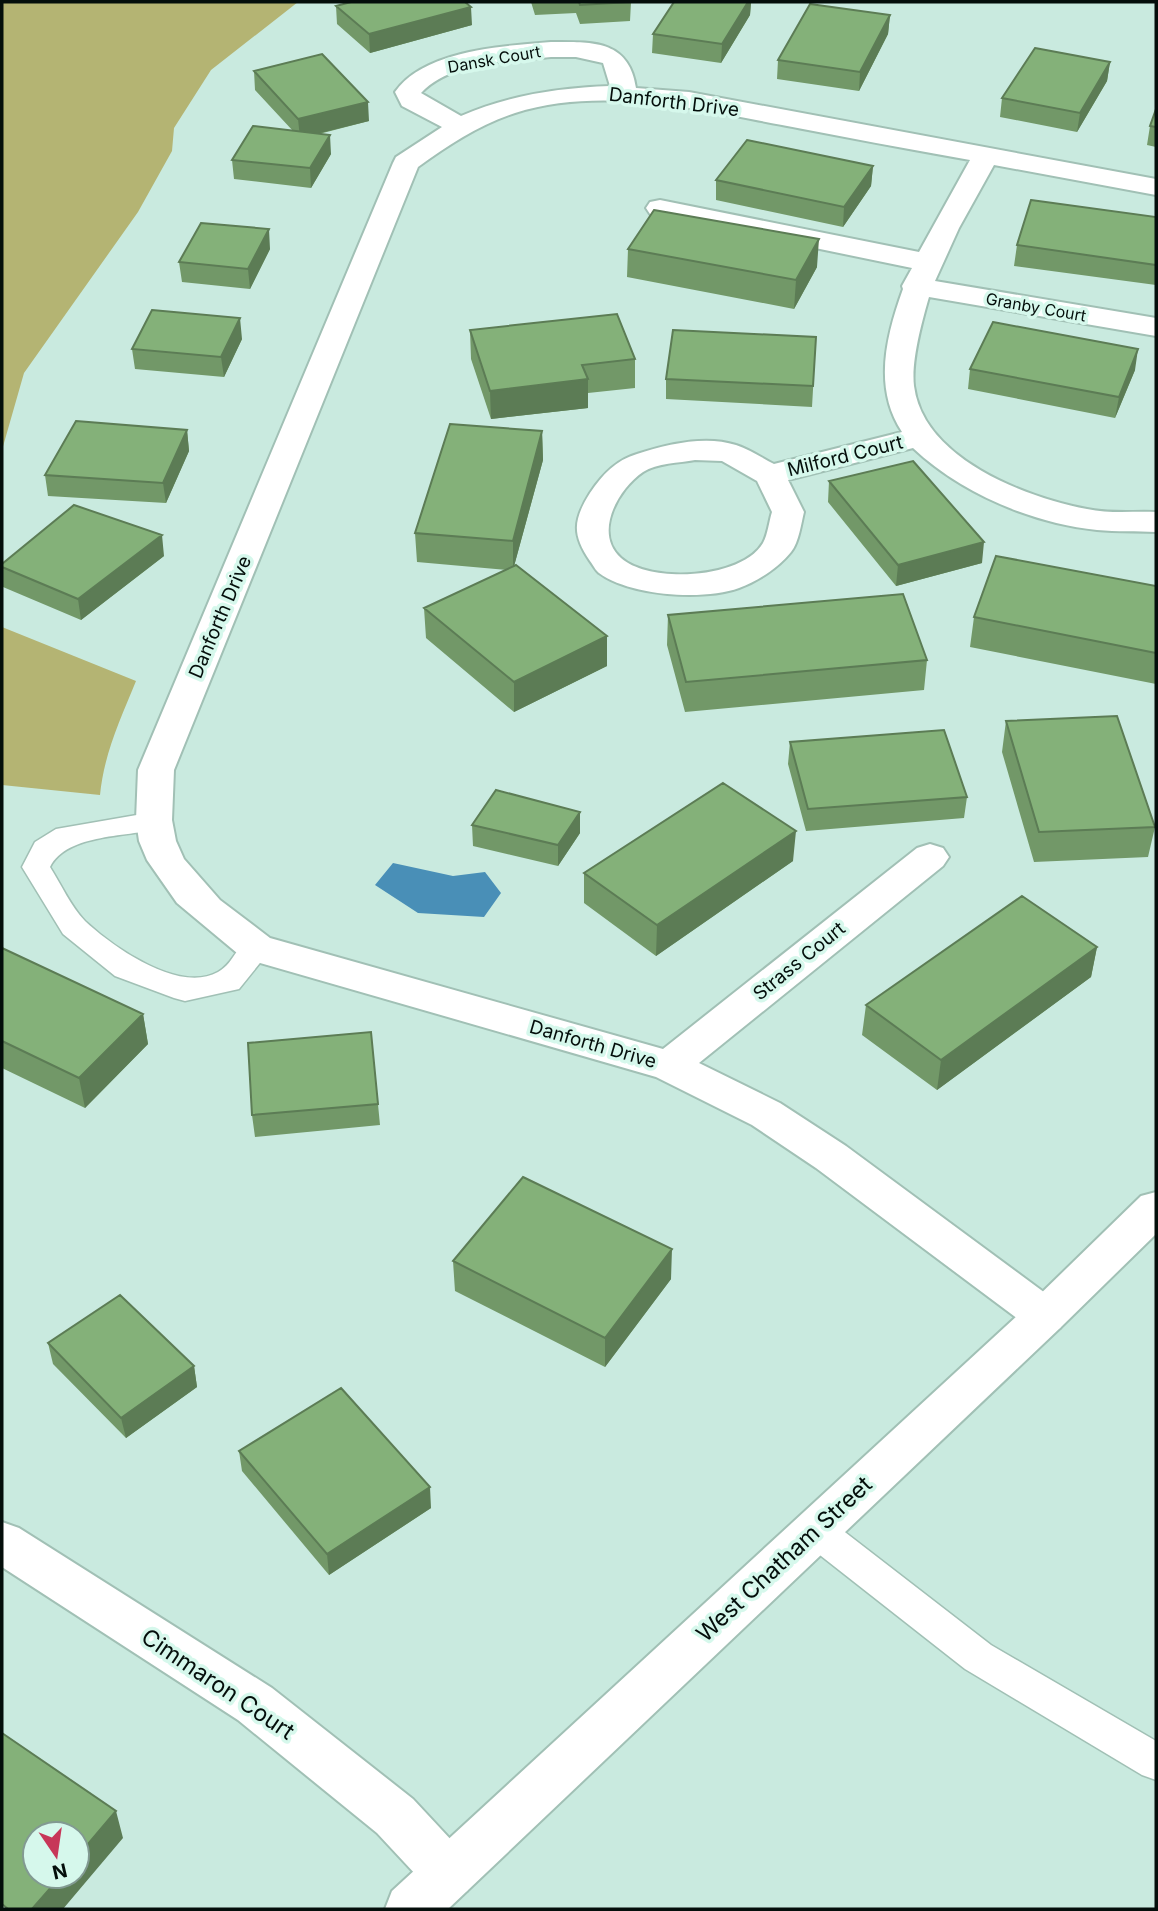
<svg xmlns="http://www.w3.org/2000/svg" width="1158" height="1911" font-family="Inter,sans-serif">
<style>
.green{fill:#b4b473}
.water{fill:#498fb7}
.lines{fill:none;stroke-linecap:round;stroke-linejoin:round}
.service-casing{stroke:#a1c0b5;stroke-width:3}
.minor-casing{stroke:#a1c0b5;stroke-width:4}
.tertiary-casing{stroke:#a1c0b5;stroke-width:4}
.service{fill:#fff;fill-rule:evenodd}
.minor{fill:#fff;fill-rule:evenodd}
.tertiary{fill:#fff;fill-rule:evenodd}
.wall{fill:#729868}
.shaded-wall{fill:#5c7c55}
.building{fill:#84b179;stroke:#5c7c55;stroke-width:2}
.labels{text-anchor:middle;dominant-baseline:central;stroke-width:7;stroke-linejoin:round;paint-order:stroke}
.far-street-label{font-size:16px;fill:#040e0b;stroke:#d6f8ec}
.street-label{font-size:19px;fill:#040e0b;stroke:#d6f8ec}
.near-street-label{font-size:23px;fill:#040e0b;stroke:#d6f8ec}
</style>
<rect width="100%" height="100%" fill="#c9eadf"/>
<path class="green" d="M2,2H298L211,70L174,128L172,151L138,212L24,373L2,450Z
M2,627L136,681C120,720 104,754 100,795L2,785Z"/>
<path class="water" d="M393,863L453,876L485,872L501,893L484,917L418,913L375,885Z"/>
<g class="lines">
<defs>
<path id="service" d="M154,812L164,814L168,821L164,828C130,837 67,833 50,867C61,884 71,907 85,921C113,947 179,994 218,972C239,961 236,932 267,941L272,948L239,989L185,1001L174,998L115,976L63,934L22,867L35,842L56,829Z
M815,1514L828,1519L991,1645L1156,1741V1780L1142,1775L965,1669L802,1541L797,1530L802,1519Z"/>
<path id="minor" d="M551,42C591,42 629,39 636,88L689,92L1156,179V195L994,165L959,228L935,281L1156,318V336L929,297C922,321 911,361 914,386C923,458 1024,497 1087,509C1110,514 1133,511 1156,512V532C1137,531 1117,532 1097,530C1031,523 961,493 913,448L788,480L804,512C801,524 799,542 791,552C778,568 758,581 739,588C704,601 630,596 599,573C596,571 593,565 590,561C572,535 573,520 590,493C602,475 616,460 637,454C667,444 706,435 736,445C749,449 762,458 774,464L902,432C873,388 886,336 903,289L902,286L912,268L650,214L646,208L650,202L660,200L919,252L970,160C907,149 845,137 782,125C697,109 601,86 515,113C479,125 448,145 418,167L174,770L172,820L176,841L184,859L220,900L270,938L663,1049L917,848L930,844L943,848L949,857L943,866L699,1063L780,1103L846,1146L1060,1304L1067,1316L1060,1328L1045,1334L1030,1328L816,1168L752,1125L656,1077L243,958L177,903L147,860L139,841L136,820L138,770L393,163L396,157L442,127L402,106L395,92C424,50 503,46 551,42ZM551,57H576L603,63L610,86C558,88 509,95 461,116L421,93C451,61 510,61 551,57ZM695,460L722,461L757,481L772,512C769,521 768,534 763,543C742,579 650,584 621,558C593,533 618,489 643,472C657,463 679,463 695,460Z
M2,1522L19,1528L272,1688L413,1799L467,1857L475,1874L467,1891L449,1899L431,1891L377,1833L238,1720L2,1567Z"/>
<path id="tertiary" d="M1156,1192V1234L1060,1328L448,1909H385L392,1891L1030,1304L1141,1196Z"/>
</defs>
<use href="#service" class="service-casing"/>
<use href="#minor" class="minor-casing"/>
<use href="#tertiary" class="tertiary-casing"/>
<use href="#service" class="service"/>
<use href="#minor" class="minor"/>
<use href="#tertiary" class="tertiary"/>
</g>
<path class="wall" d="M531,2H631L630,21L580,24L576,13L535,15Z
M674,2H751L750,15L721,63L652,53L653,34Z
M336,6L472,25L370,53L337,24Z
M890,15L888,34L859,91L777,79L778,60Z
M1110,62L1107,81L1077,132L1000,117L1002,98Z
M254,71L369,121L319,134L331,154L311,188L234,179L232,160L293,131L255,90Z
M1156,109V147L1147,145L1150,126Z
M873,166L871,186L843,227L716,200V180Z
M1156,217V285L1014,266L1017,245Z
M270,249L250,289L182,282L179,262Z
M628,249L817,267L794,309L627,277Z
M470,330L635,359V388L588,393V408L491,419L471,359Z
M816,337L812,407L666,399V379Z
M242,339L224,377L135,369L132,349Z
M970,369L1135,370L1115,418L968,389Z
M187,430L189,451L166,503L48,496L45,475Z
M542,431L543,460L514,566L607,636V666L514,712L426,638L424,608L507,570L417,562L415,533Z
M829,481L982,563L896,586L828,502Z
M164,556L81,620L3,587L2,578V564Z
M1156,586V684L970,647L974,617Z
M668,615L927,660L924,690L685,712L667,645Z
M1006,721L1155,827L1148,857L1034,862L1002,752Z
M790,742L967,797L964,818L806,831L788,764Z
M472,825L580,833L558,866L473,846Z
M793,861L656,956L584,903V873Z
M1097,947L1091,977L937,1090L862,1035L866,1005Z
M2,948L143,1014L148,1044L85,1108L2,1068Z
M371,1032L380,1125L255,1137L252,1115Z
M453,1261L671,1279L605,1367L455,1291Z
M48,1343L194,1366L197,1387L126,1438L53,1364Z
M239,1451L431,1508L329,1575L242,1471Z"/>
<path class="shaded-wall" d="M748,2H751L750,15L721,63L722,44Z
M471,7L472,25L370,53L369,34Z
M890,15L888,34L859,91L860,72Z
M1110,62L1107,81L1077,132L1080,113Z
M368,102L369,121L300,138L298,119Z
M330,135L331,154L311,188L310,168Z
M873,166L871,186L843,227L844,207Z
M269,229L270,249L250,289L248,269Z
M819,239L817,267L794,309L796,280Z
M240,318L242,339L224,377L221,357Z
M1138,349L1135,370L1115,418L1119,397Z
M588,379V408L491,419L490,391Z
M187,430L189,451L166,503L163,483Z
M542,431L543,460L513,570V541Z
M162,535L164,556L81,620L78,599Z
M984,542L982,563L896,586L898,565Z
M607,636V666L514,712V682Z
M580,812V833L558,866V845Z
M796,831L793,861L656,956L657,925Z
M1097,947L1091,977L937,1090L941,1060Z
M143,1014L148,1044L85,1108L79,1078Z
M672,1249L671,1279L605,1367V1338Z
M194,1366L197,1387L126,1438L121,1418Z
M430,1487L431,1508L329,1575L327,1554Z
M116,1811L123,1838L63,1909H32L61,1876H77V1857Z"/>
<path class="building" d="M351,2H465L471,7L369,34L336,6Z
M579,2H630L580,5Z
M674,2H748L722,44L653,34Z
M810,4L890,15L860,72L778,60Z
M1035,48L1110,62L1080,113L1002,98Z
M322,54L368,102L298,119L254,71Z
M1156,109V127L1150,126Z
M253,126L330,135L310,168L232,160Z
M747,140L873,166L844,207L716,180Z
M1031,200L1156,217V265L1017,245Z
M654,210L819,239L796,280L628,249Z
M201,223L269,229L248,269L179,262Z
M152,310L240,318L221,357L132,349Z
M617,314L635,359L582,365L588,379L490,391L470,330Z
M993,322L1138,349L1119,397L970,369Z
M673,330L816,337L813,386L666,379Z
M76,421L187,430L163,483L45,475Z
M450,424L542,431L513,541L415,533Z
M913,461L984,542L898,565L829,481Z
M74,505L162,535L78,599L2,567V564Z
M996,556L1156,586V653L974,617Z
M516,565L607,636L514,682L424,608Z
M903,594L927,660L686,682L668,615Z
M1117,716L1155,827L1039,832L1006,721Z
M944,730L967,797L808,809L790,742Z
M723,783L796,831L657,925L584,873Z
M496,790L580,812L558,845L472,825Z
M1022,896L1097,947L941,1060L866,1005Z
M2,948L143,1014L79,1078L2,1041Z
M371,1032L378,1104L252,1115L248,1043Z
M523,1177L672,1249L605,1338L453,1261Z
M120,1295L194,1366L121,1418L48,1343Z
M341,1388L430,1487L327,1554L239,1451Z
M2,1733L116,1811L77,1857V1834H35V1876H61L32,1909H8L2,1904Z"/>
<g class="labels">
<g class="far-street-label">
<text transform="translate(494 59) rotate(-10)">Dansk Court</text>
<text transform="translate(1036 307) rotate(10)">Granby Court</text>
</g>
<g class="street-label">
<text transform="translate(674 102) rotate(7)">Danforth Drive</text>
<text transform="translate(845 456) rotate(-14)">Milford Court</text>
<text transform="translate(220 617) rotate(-67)">Danforth Drive</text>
<text transform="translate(799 961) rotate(-39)">Strass Court</text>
<text transform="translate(593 1044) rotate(16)">Danforth Drive</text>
</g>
<g class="near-street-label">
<text transform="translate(784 1559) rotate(-43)">West Chatham Street</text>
<text transform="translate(218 1684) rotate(34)">Cimmaron Court</text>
</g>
</g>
<rect width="1158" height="1911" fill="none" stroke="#040e0b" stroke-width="7"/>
<g transform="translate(56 1855) rotate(167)"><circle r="33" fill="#d6f8ec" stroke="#829a92" stroke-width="2"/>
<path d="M0-5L12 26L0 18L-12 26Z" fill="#c73758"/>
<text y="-10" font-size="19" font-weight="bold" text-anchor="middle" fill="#040e0b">N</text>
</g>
</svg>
